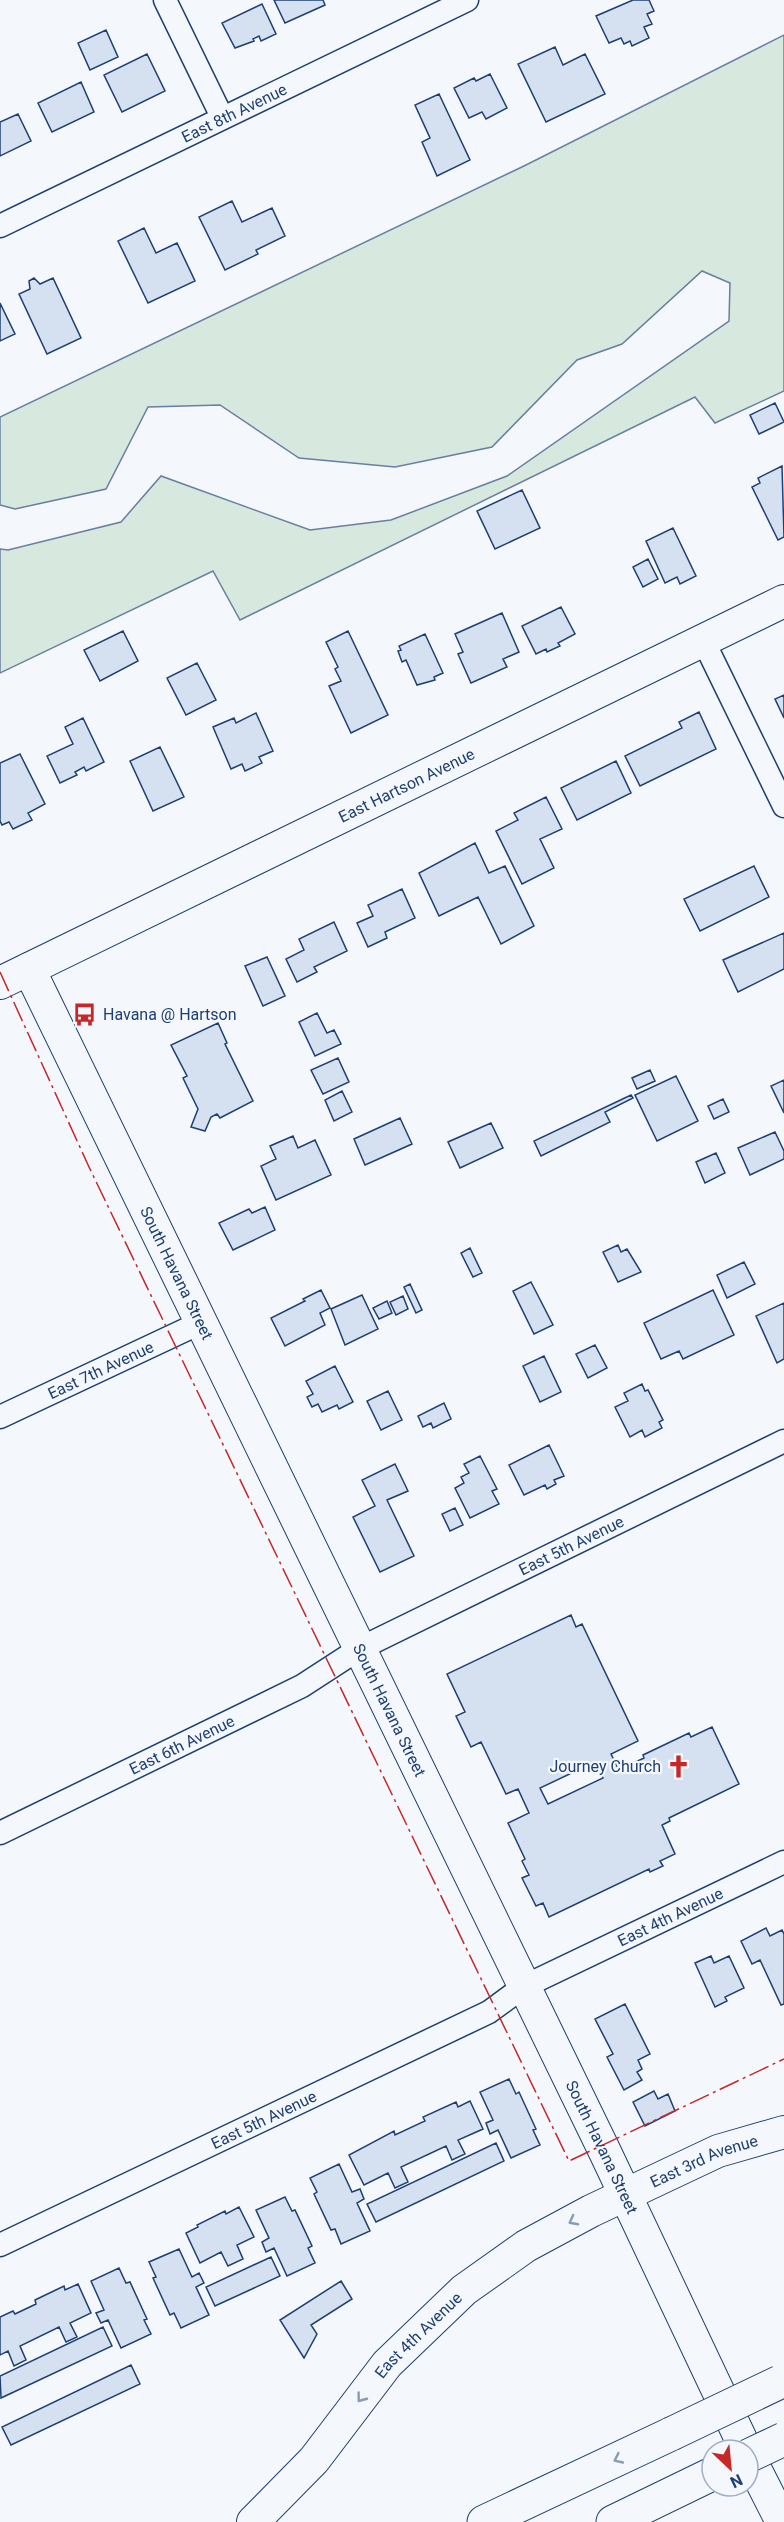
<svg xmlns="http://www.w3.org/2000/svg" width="784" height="2522" font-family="Roboto,sans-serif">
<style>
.green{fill:#d7e8df;stroke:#687fa3;stroke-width:1.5}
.building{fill:#d5e0f0;stroke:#1d3f73;stroke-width:1.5;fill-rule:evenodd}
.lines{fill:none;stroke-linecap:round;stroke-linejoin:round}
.street-casing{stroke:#1d3f73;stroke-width:25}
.secondary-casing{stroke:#1d3f73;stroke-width:34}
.highway-casing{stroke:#1d3f73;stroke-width:35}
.street{stroke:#f4f7fb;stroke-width:22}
.secondary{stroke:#f4f7fb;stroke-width:32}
.highway{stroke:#f4f7fb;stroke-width:33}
.highway-bridge-casing{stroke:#1d3f73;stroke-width:35;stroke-linecap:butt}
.highway-bridge{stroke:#f4f7fb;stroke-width:33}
.power{stroke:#c62828;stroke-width:1.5;stroke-dasharray:21 4.5 3 4.5;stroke-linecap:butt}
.oneway{stroke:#889bb7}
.labels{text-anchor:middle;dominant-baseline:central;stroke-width:4.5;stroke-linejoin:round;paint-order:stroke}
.street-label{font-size:16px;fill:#1d3f73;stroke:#f4f7fb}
.poi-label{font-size:16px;fill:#1d3f73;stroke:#f4f7fb;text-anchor:start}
</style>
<rect width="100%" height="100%" fill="#f4f7fb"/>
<path class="green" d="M784,35V391L715,423L695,397L240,620L213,571L0,673V549L8,550L121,522L161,476L310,530L391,520L507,476L729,321L730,283L702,271L622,344L577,360L492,447L395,467L299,458L220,405L148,407L106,489L15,509L0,505V417L524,166Z"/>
<path class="building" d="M274,0H323L325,5L285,23Z
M633,0H649L654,11L647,14L652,24L644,27L649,38L632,46L630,41L624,44L621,38L609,43L596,16Z
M262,4L276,34L261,41L259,36L253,39L254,41L235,48L222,23Z
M106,30L118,57L90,70L78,43Z
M555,47L563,65L585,54L605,94L546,122L518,64Z
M147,54L165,91L122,112L104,75Z
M490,74L507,108L486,119L482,112L469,118L454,88L474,78L476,81Z
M81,82L94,112L52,132L38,103Z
M439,94L470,160L437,176L422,142L430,138L415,105Z
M18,114L31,141L0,156V122Z
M232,201L242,222L272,208L285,236L256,250L258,254L225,270L199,217Z
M144,228L156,253L177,243L195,281L148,303L118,241Z
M34,278L40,284L53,278L81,338L47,354L19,294L30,289L29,281Z
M0,303L15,334L0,341Z
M775,403L784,422L759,434L750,415Z
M782,466L784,537L778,540L752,487L760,483L758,478Z
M522,490L540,528L495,549L477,511Z
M673,528L696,576L680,584L677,577L665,583L646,541Z
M648,559L658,579L643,587L633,567Z
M561,607L575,634L558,643L560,646L547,652L546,649L536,654L522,626Z
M502,613L519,652L503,659L507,667L471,683L458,654L463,652L455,634Z
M123,631L138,661L100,681L84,650Z
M348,631L388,715L351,733L329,686L341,681L335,669L338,667L326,642Z
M425,634L443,673L434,677L435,680L417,685L406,660L402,662L398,651L401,650L399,646Z
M197,663L216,700L186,715L167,678Z
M784,695V718L775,699Z
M699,712L716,749L640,786L625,756L682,728L679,722Z
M256,713L273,751L259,757L262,763L245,771L242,764L231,769L213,727L234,718L236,723Z
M83,718L104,762L86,771L84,767L75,772L77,775L60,783L47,756L73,744L65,727Z
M160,747L184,797L153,811L130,761Z
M20,754L45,804L28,813L32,820L13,829L9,822L2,825L0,821V763Z
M616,761L631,793L577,820L561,788Z
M546,797L562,829L540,839L554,868L522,884L496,831L518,820L514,813Z
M475,843L489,873L505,866L534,926L501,944L478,897L439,916L419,873Z
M754,866L769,897L700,931L684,899Z
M402,889L415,918L385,932L387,938L368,947L357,923L373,916L368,905Z
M334,922L347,951L314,967L317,972L297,982L286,959L304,950L299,939Z
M784,933V969L738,992L723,960Z
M267,957L285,996L263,1006L245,966Z
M317,1013L327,1033L334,1030L341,1044L315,1056L299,1022Z
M218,1023L227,1043L225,1044L253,1101L220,1118L217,1114L211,1117L205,1131L191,1127L198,1109L183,1078L187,1076L171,1045Z
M338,1058L349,1082L323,1094L311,1070Z
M650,1070L655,1081L637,1089L632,1078Z
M676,1076L698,1121L657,1141L635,1095Z
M784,1080V1113L771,1086Z
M342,1091L352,1112L334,1121L325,1100Z
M631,1095L633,1098L605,1112L610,1122L541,1156L534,1141Z
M723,1099L729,1112L714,1119L708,1106Z
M400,1118L412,1144L365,1165L354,1139Z
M491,1123L503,1148L460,1168L448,1142Z
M775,1132L784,1151V1159L750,1175L738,1148Z
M293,1136L298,1148L315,1140L331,1175L276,1200L261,1166L276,1159L270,1146Z
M716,1153L725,1173L705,1183L696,1162Z
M265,1207L275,1230L233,1250L219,1223L249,1209L252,1213Z
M618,1245L621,1252L627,1249L641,1272L618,1282L603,1252Z
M470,1248L482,1273L473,1277L461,1253Z
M744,1262L755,1284L727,1298L717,1275Z
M531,1282L553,1325L534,1334L513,1291Z
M410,1284L422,1310L416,1313L404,1287Z
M321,1290L330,1308L320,1313L325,1325L285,1346L271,1318L305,1301L303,1299Z
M713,1290L734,1335L683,1359L679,1351L661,1359L644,1323Z
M362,1295L378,1329L345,1345L331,1309Z
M403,1296L408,1309L396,1315L390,1302Z
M387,1301L392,1313L379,1319L373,1308Z
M784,1303V1359L777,1363L756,1316Z
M595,1345L607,1368L588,1378L576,1354Z
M544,1356L561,1392L540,1402L523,1366Z
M335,1366L353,1402L339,1409L337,1405L322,1412L318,1404L312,1407L307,1397L313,1394L306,1381Z
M642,1384L645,1391L648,1390L663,1420L659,1422L662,1428L645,1437L642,1430L630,1437L615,1407L628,1401L624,1393Z
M388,1391L402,1420L381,1430L367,1401Z
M444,1403L451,1419L433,1428L431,1423L423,1427L418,1416Z
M549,1445L564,1476L554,1480L556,1484L547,1489L545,1485L524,1495L509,1465Z
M480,1456L497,1489L492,1491L499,1504L470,1518L455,1488L464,1483L461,1477L469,1473L464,1464Z
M395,1464L408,1491L387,1500L414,1556L380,1572L353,1517L375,1506L362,1480Z
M455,1508L463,1525L450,1531L442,1514Z
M571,1615L576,1627L582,1624L638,1741L611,1754L619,1770L644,1758L643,1755L689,1733L691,1737L712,1727L739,1784L669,1818L670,1821L662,1825L675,1854L660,1861L663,1866L650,1872L649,1869L549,1917L543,1903L536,1906L522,1878L529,1875L522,1861L525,1859L508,1823L529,1813L518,1789L506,1794L481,1742L471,1747L456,1716L465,1712L447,1674ZM595,1762L603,1778L548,1804L540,1788Z
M766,1928L770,1936L782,1930L784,1934V2004L781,2005L760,1960L752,1964L741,1941Z
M711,1956L714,1963L729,1956L744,1988L725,1997L727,2001L715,2007L695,1963Z
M625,2004L650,2054L638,2060L642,2069L637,2072L642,2080L624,2090L607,2057L613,2054L595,2019Z
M509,2079L516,2094L519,2092L536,2129L533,2130L540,2145L511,2158L498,2130L490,2134L486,2123L493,2120L480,2092Z
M654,2091L658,2099L668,2094L675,2111L645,2126L633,2102Z
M470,2101L483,2129L458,2140L465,2154L452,2160L446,2146L401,2167L408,2182L395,2188L388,2173L364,2185L349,2155L394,2131L395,2135L425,2121L423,2117L456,2102L458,2107Z
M496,2143L504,2161L376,2222L367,2204Z
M339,2164L352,2192L360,2189L364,2199L357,2203L370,2231L341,2244L335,2229L331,2230L314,2194L317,2192L310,2178Z
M285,2197L292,2211L295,2210L312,2246L308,2248L315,2263L287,2276L274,2248L266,2252L262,2242L269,2238L256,2210Z
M239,2207L254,2237L237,2245L243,2259L228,2266L221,2252L200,2263L186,2233L198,2227L197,2225L225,2211L226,2214Z
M179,2249L192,2277L199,2273L204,2283L196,2287L209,2315L181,2328L174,2313L170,2315L153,2278L156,2277L149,2262Z
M271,2257L280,2276L215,2306L206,2287Z
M119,2268L126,2283L130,2282L147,2319L144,2320L151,2334L121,2348L108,2320L101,2323L96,2313L104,2310L91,2281Z
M341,2281L352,2299L311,2325L317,2334L304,2358L280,2320Z
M78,2284L91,2313L70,2323L77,2337L66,2342L59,2327L20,2346L26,2360L14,2366L8,2351L0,2355V2317L13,2311L15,2314L36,2304L35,2300L64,2286L65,2290Z
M103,2327L112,2346L1,2398L0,2376Z
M131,2365L140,2384L11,2445L2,2427Z"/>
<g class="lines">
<defs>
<g id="street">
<path d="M165,0L222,117"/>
<path id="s1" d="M0,226L467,0"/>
<path d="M703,640L784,806"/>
<path id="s2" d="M0,1417L200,1323"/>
<path id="s3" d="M0,1833L302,1686L359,1649L784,1441"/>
<path id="s4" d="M0,2245L489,2012L523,1987L784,1862"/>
</g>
<g id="secondary">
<path id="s5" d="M29,969L605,2152L746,2450"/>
<path id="s6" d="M0,983L784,601"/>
<path d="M748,2455L782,2522"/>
<path id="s7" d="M253,2522L314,2460L387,2364L464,2290L526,2246L591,2211L718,2151L784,2132"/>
</g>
<path id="highway" d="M484,2522L671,2434
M613,2522L712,2474"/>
</defs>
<use href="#street" class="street-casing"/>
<use href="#secondary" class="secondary-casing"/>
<use href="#highway" class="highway-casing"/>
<use href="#street" class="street"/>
<use href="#secondary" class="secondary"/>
<use href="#highway" class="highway"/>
<defs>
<path id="highway-bridge" d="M671,2434L780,2382
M748,2456L784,2439"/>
</defs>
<use href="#highway-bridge" class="highway-bridge-casing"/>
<use href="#highway-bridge" class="highway-bridge"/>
<path class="power" d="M0,972L89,1167L569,2161L784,2059"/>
</g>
<defs><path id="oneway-chevron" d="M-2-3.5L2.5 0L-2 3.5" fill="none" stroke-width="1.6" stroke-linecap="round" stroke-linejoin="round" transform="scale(1.5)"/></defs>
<g class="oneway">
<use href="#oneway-chevron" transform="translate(573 2221) rotate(152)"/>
<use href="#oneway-chevron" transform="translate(361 2398) rotate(127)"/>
<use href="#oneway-chevron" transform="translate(618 2459) rotate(155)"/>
</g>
<defs>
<symbol id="bus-bare" viewBox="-9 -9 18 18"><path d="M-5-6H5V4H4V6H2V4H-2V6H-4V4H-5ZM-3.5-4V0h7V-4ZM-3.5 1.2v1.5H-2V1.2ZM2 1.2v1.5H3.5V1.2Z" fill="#c62828" stroke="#f4f7fb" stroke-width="2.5" paint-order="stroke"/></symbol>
<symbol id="church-bare" viewBox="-9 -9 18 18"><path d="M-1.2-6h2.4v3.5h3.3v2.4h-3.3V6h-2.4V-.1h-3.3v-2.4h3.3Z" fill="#c62828" stroke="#f4f7fb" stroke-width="2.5" paint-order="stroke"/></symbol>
</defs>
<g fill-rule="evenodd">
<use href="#bus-bare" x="68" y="998" width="33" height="33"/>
<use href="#church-bare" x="662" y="1750" width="33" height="33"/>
</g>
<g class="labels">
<g class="street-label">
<text stroke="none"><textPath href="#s1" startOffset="260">East 8th Avenue</textPath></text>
<text stroke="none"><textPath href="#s6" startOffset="452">East Hartson Avenue</textPath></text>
<text stroke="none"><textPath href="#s5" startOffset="338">South Havana Street</textPath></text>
<text stroke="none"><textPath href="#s2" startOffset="111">East 7th Avenue</textPath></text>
<text stroke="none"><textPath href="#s3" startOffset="640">East 5th Avenue</textPath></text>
<text stroke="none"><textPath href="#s5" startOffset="824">South Havana Street</textPath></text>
<text stroke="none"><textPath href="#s3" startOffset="202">East 6th Avenue</textPath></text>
<text stroke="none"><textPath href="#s4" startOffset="747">East 4th Avenue</textPath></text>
<text stroke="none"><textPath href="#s4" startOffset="292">East 5th Avenue</textPath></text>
<text stroke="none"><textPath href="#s5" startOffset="1310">South Havana Street</textPath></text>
<text stroke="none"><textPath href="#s7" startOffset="588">East 3rd Avenue</textPath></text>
<text stroke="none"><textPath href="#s7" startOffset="250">East 4th Avenue</textPath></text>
</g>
<g class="poi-label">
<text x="103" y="1014">Havana @ Hartson</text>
<text x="661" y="1766" text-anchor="end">Journey Church</text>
</g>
</g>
<g transform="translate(730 2468) rotate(154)"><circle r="28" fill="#f4f7fb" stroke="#9eadc5" stroke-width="1.5"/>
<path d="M0-4.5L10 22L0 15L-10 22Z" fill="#c62828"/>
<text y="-9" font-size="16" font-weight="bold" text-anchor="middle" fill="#1d3f73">N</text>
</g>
</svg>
